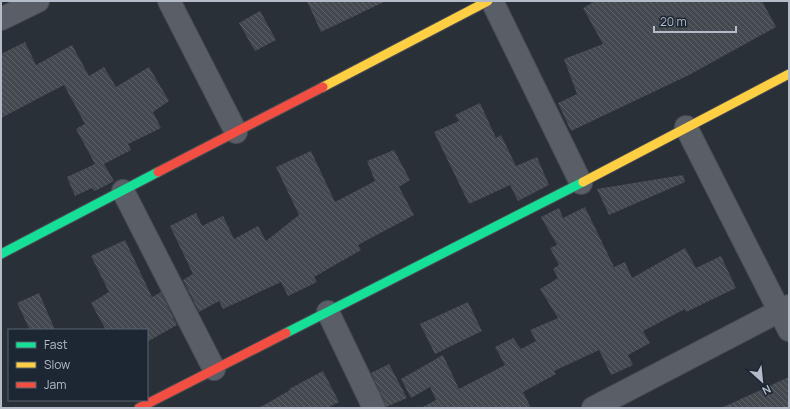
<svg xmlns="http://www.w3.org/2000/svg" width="790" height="409" font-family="Manrope,sans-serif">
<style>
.building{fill:url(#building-back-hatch)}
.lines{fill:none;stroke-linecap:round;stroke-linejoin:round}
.street-casing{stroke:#484c53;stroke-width:24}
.fast-casing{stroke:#484c53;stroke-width:11}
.slow-casing{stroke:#484c53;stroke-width:11}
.jam-casing{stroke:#484c53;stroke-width:11}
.street{stroke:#5a5e66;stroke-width:22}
.fast{stroke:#16e098;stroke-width:9}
.slow{stroke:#ffcf43;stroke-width:9}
.jam{stroke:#f24e42;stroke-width:9}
</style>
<defs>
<pattern id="building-back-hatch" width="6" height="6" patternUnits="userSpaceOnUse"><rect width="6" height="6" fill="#444950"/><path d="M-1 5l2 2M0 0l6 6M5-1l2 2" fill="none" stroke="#5d6168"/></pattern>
</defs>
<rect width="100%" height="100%" fill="#2a3038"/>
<path class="building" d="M307,1H386L321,32Z
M595,1H762L776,27L689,75L571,131L558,103L577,94L564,59L603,44L583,8Z
M260,11L276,40L255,51L239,23Z
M25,42L36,65L72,45L89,76L104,67L116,87L149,67L169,101L153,112L161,128L128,144L131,150L104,164L114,181L95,191L92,188L75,196L67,177L95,164L76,129L85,124L64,85L1,118V54Z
M480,103L496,138L501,135L516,166L537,157L549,185L518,201L510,185L469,204L434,132L459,121L455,115Z
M394,150L410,180L399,187L414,215L358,245L361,250L314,277L317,282L288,296L281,282L223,309L219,301L199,312L183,280L193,274L170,226L196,213L202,226L223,216L234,239L258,226L266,241L299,215L276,167L311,151L335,202L375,181L367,161Z
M683,175L685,182L609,215L597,189Z
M585,207L614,267L625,262L632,278L685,248L696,268L721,256L736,288L686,312L685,309L643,331L650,343L628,355L633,365L611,375L599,350L554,371L556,374L523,392L531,408H421L436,400L430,387L411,398L401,379L443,355L459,389L505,365L495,347L513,338L521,349L536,341L530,330L558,318L540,289L558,278L553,269L559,265L550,248L557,245L541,217L559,208L563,218Z
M125,240L152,297L161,292L177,325L147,342V330H106L91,303L109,292L91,256Z
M39,293L55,330H30L17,303Z
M468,302L482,331L435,354L420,324Z
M389,364L407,398L386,407L385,403L371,373Z
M323,371L339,402L327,408H259L290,390L289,389Z
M789,377V408H721Z"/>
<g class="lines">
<defs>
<path id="street" d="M169,1L236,132
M492,1L581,183
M1,19L38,1
M686,127L789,330
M123,191L214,369
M328,312L374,408
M593,408L789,306"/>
<path id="fast" d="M1,254L158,172
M286,333L583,182"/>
<path id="slow" d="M323,87L488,1
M583,182L789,74"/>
<path id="jam" d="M158,172L323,87
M139,408L286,333"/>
</defs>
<use href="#street" class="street-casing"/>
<use href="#fast" class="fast-casing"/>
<use href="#slow" class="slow-casing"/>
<use href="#jam" class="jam-casing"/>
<use href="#street" class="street"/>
<use href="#fast" class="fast"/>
<use href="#slow" class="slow"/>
<use href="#jam" class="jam"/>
</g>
<rect width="790" height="409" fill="none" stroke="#b4bcc9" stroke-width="4"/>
<rect x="8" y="329" width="140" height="72" fill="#1d2633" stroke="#59626f"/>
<rect x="16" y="342" width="20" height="6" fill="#16e098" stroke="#59626f"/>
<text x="44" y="349" font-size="12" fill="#b4bcc9">Fast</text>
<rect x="16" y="362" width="20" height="6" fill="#ffcf43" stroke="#59626f"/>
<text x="44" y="369" font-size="12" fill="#b4bcc9">Slow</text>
<rect x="16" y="382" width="20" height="6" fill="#f24e42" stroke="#59626f"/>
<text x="44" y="389" font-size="12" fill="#b4bcc9">Jam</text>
<g transform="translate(762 381) rotate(153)" stroke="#1d2633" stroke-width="3" paint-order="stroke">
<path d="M0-3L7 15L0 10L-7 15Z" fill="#b4bcc9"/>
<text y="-6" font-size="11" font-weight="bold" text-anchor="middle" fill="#b4bcc9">N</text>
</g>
<path d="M654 26v6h82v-6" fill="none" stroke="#b4bcc9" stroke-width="2"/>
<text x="660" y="26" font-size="12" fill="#b4bcc9" stroke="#1d2633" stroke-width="3" paint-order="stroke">20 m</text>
</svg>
